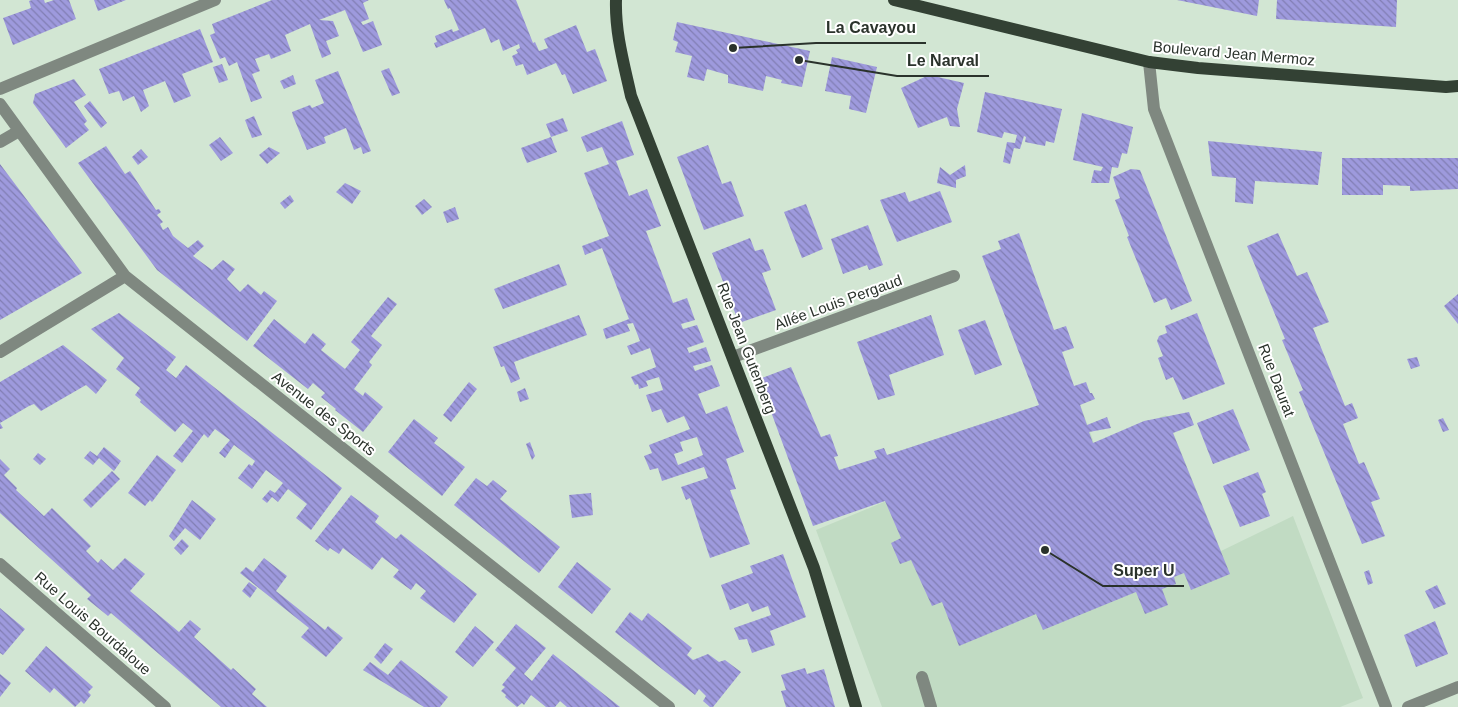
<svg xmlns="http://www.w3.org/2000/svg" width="1458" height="707" font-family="Helvetica,sans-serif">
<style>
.built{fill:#c1dbc3}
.building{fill:url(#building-back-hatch);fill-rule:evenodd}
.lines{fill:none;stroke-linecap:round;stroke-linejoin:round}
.minor{stroke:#7f8880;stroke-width:12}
.major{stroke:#334134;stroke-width:12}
.labels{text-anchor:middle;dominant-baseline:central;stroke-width:4;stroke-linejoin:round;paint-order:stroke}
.street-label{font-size:15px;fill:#2a322b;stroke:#fff}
.leader{fill:none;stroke:#2a322b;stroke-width:2}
.callout-dot{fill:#2a322b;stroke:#fff;stroke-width:2}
.callout-label{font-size:16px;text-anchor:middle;font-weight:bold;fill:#2a322b;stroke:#fff;stroke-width:4;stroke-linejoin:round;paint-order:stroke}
</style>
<defs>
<pattern id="building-back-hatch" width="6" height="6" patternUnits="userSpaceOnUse" patternTransform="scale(1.25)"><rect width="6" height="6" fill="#9e9add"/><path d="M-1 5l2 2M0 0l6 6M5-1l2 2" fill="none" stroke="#817eb3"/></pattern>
</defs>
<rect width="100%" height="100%" fill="#d2e6d3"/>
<path class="built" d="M1076,393L1094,443L1166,415L1221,551L1293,516L1363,698L1340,707H882L816,530L901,495L887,455Z"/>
<path class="building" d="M32,0H44L45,3L54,0H69L76,19L13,45L3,18L31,8L29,1Z
M94,0H126L98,11Z
M272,0H369L363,3L369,19L361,22L363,25L373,21L382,45L363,52L345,10L319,20L333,21L339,36L326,41L331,54L322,58L310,24L285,35L291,51L271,59L269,54L255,59L260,71L252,74L262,98L251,102L237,62L229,66L225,57L220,59L210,35L215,33L212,24Z
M444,0H516L533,43L535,42L539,51L548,48L544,39L576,25L587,52L595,49L607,81L573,94L565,74L562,75L556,63L527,75L523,64L516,66L512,56L518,53L516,50L520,48L519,44L503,51L499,39L491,43L485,28L436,48L434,43L437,42L435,36L452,29L453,32L459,30L450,8L448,9Z
M1177,0H1259L1257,16Z
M1277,0H1397L1396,27L1276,19Z
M677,22L810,51L802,87L781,83L782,80L766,76L763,91L728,83V75L707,69L704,81L687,77L692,56L675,52L678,42L673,40Z
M200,29L213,62L182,74L191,96L174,103L165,81L143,90L149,106L141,112L134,96L123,101L119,91L109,94L99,69Z
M832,57L877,67L866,113L849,109L851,96L825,91Z
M222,64L228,80L219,83L213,67Z
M389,68L400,93L392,96L381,71Z
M338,71L371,151L363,154L361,147L354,150L346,128L324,137L326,143L307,150L293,116L292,112L310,105L312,108L324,103L315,80Z
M293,75L296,84L284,89L280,81Z
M929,75L964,83L957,109L960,127L950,126L947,117L918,128L901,88Z
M74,79L86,95L74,102L87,121L84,124L89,130L66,148L33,103L35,94Z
M985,92L1062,109L1054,143L1046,141L1045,146L1025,142L1026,137L1024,136L1020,149L1014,148L1010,164L1003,162L1007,142L1015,143L1017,135L1004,132L1002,138L977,132Z
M90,101L107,123L101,128L84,106Z
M1082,113L1133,127L1127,154L1122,153L1118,168L1112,167L1109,183H1091L1094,170L1101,171L1103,167L1073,160Z
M254,116L262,135L252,138L245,120Z
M563,118L568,131L551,137L546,124Z
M622,121L634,155L616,161L629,196L647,189L661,226L646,231L673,303L687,298L695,320L681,324L683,329L697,325L704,342L687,348L689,353L706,347L711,361L693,366L695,371L712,365L720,386L698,394L706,414L727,406L744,452L726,459L736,489L730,490L750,544L710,558L690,498L686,500L681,487L708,478L704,467L662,481L658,468L650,470L644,456L652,453L649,445L690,429L684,416L667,423L661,409L652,412L646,395L663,390L659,377L646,381L648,386L639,389L638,384L635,385L631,377L656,367L650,348L631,355L627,346L640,341L633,323L627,324L630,331L606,339L603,329L629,319L602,248L585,255L582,246L609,236L584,173L609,164L602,147L587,152L581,137ZM697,437L703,455L678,465L674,454L683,451L680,442Z
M220,137L233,153L221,161L209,145Z
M551,137L557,152L527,163L521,148Z
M1208,141L1322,152L1318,185L1255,181L1253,204L1235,202L1236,178L1212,176Z
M708,145L722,184L731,181L744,216L704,230L677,157Z
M106,146L125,174L130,171L156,210L159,209L161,212L157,215L163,222L160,224L163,230L168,227L173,236L188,248L198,240L204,246L193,256L212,270L223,260L235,269L227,279L240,292L248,284L261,295L264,291L277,301L247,341L157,270L78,163Z
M269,147L280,153L267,164L259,155Z
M141,149L148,157L138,165L132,157Z
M1342,158H1458V189L1410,191V186L1383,185V195H1342Z
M0,164L82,273L0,320Z
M965,165L966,176L956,180V188L937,183L940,167L950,175Z
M1131,169L1140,170L1192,301L1171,310L1166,298L1154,303L1127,237L1129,236L1115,200L1120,198L1113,177Z
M345,183L361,191L352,204L336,192Z
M940,191L952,222L897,242L880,200L905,192L909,202Z
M290,195L294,201L285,209L280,203Z
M424,199L432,207L422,215L415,206Z
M806,204L823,249L802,258L784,212Z
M455,207L459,219L447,223L443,212Z
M868,225L883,265L869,270L867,265L843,274L831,239Z
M1019,233L1054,330L1066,326L1074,348L1062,352L1074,386L1086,382L1090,393H1092L1095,399L1080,405L1087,425L1107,417L1111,428L1089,432L1093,443L1144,421L1189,412L1194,425L1173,433L1230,574L1191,590L1184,573L1174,577L1176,584L1162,589L1168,605L1145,614L1136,592L1043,630L1036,614L959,646L942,602L932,606L911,560L900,564L891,543L901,538L885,501L813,526L759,379L791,367L821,437L830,434L838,456L834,457L839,470L877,458L874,451L884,448L887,455L1039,405L982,256L1001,249L998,241Z
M1278,233L1297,276L1307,272L1329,322L1313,328L1345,406L1352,403L1358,418L1343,424L1359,464L1364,462L1380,499L1371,502L1385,536L1362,544L1299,392L1303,390L1282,340L1285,339L1247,246Z
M750,238L755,251L763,249L771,270L762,273L776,310L739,323L712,253Z
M559,264L567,285L503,309L494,289Z
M1458,294V324L1444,306Z
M388,297L397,304L371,336L382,345L369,362L372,365L354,389L363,396L365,392L383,407L363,432L335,410L336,409L321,397L325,393L313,383L308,389L253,346L274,319L305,344L313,333L326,344L321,350L345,369L360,350L351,342Z
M119,313L176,357L166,370L176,378L186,365L342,488L311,530L296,518L307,504L288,489L278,502L272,497L267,503L262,499L270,490L275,493L283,483L266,470L252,489L238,478L249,464L252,466L255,461L234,445L225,458L219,453L230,440L215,429L208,438L204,434L182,463L173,456L193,431L183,423L175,432L140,402L141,400L135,395L140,388L116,369L124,358L91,329Z
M1197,313L1225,384L1183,400L1173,377L1166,380L1158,358L1163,356L1157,341L1159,336L1167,333L1165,326Z
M579,315L587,335L514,362L520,379L511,383L504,366L501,367L493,347Z
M931,315L944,355L889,375L895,395L878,400L857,342Z
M985,320L1002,365L975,375L958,330Z
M63,345L107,380L96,394L86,385L41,411L34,404L29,406L0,423L3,428L0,429V382Z
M1417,357L1420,366L1411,369L1407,359Z
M469,382L477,389L451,422L443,415Z
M525,388L529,399L520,402L517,392Z
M1233,409L1250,450L1213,464L1197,423Z
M1443,418L1449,430L1443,432L1438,420Z
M414,419L438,438L434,443L465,467L442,496L388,452Z
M530,442L535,456L532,460L526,444Z
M104,447L121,461L114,471L99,458L93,465L84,458L90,451L97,456Z
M38,453L46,459L40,465L33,459Z
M157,455L176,470L152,502L150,500L145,506L128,493Z
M0,459L10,469L4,475L17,488L16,490L44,516L52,508L91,546L86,551L98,563L101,559L113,570L125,558L145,574L130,591L179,632L190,620L201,629L194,637L231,670L233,668L256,689L252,694L267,707H221L111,613L108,616L87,599L91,595L0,513Z
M112,471L120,479L91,508L83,500Z
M1258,472L1266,492L1262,494L1270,516L1240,527L1223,486Z
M476,478L487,486L493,480L507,491L500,499L560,547L539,573L454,505Z
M591,493L593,515L572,518L569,495Z
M351,495L379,516L375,522L396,539L401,534L477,594L454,623L420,598L426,591L416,583L411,590L393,577L399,570L382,557L372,570L343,548L339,554L330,548L328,551L315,541Z
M192,500L216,519L200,540L185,528L174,541L169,536Z
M182,539L189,546L181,555L174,548Z
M783,554L806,617L770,631L775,645L752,653L747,639L739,640L734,628L771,615L768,606L752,612L748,603L730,610L721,585L753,573L750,566Z
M264,558L287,576L276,591L325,630L328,626L343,638L326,657L301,637L309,628L240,573L246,567L253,572Z
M577,562L611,589L592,614L558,587Z
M1369,570L1373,583L1368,585L1364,572Z
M249,582L257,588L250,598L242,591Z
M1437,585L1446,604L1434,609L1425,591Z
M0,608L25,629L3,655L0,653Z
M630,612L642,621L648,613L692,648L687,655L693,660L708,654L719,662L725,660L741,672L713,707H710L703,701L706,696L699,689L695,695L615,632Z
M1435,621L1448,654L1416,667L1404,635Z
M516,624L546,648L524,674L532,681L553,654L620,707H567L560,701L555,707H546L531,695L524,705L522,703L517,707L505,697L506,695L501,691L505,687L502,685L516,668L495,650Z
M475,626L494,642L473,667L455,652Z
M385,643L393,649L381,664L374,657Z
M46,646L93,687L88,692L91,695L84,704L81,701L75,707L54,688L50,693L25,671Z
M401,660L448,697L440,707H424L363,670L370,662L388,675Z
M805,668L807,674L824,669L835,707H786L781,691L786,690L781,675Z
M0,674L11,683L0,697Z"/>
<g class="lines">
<path class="minor" d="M1149,62L1154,109L1386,707
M0,89L215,0
M0,104L125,276L669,707
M0,142L19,131
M0,352L125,276
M733,357L954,276
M0,564L165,707
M922,677L931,707
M1408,707L1458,687"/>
<path class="major" d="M616,0C615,33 624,64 631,96L814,568L856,707
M894,0L1149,62L1198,68L1446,87L1458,86"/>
</g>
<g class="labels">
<g class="street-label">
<text transform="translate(1234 53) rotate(5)">Boulevard Jean Mermoz</text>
<text transform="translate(838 302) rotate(-20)">Allée Louis Pergaud</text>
<text transform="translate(747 348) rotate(69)">Rue Jean Gutenberg</text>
<text transform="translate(1277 380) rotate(69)">Rue Daurat</text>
<text transform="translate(324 413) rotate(38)">Avenue des Sports</text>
<text transform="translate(93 623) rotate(41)">Rue Louis Bourdaloue</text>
</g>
</g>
<path class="leader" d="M733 48L816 43H926M799 60L897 76H989M1045 550L1103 586H1184"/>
<g class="callout-dot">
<circle cx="733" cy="48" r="5"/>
<circle cx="799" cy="60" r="5"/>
<circle cx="1045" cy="550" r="5"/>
</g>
<g class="callout-label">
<text x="871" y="33">La Cavayou</text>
<text x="943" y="66">Le Narval</text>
<text x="1144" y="576">Super U</text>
</g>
</svg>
